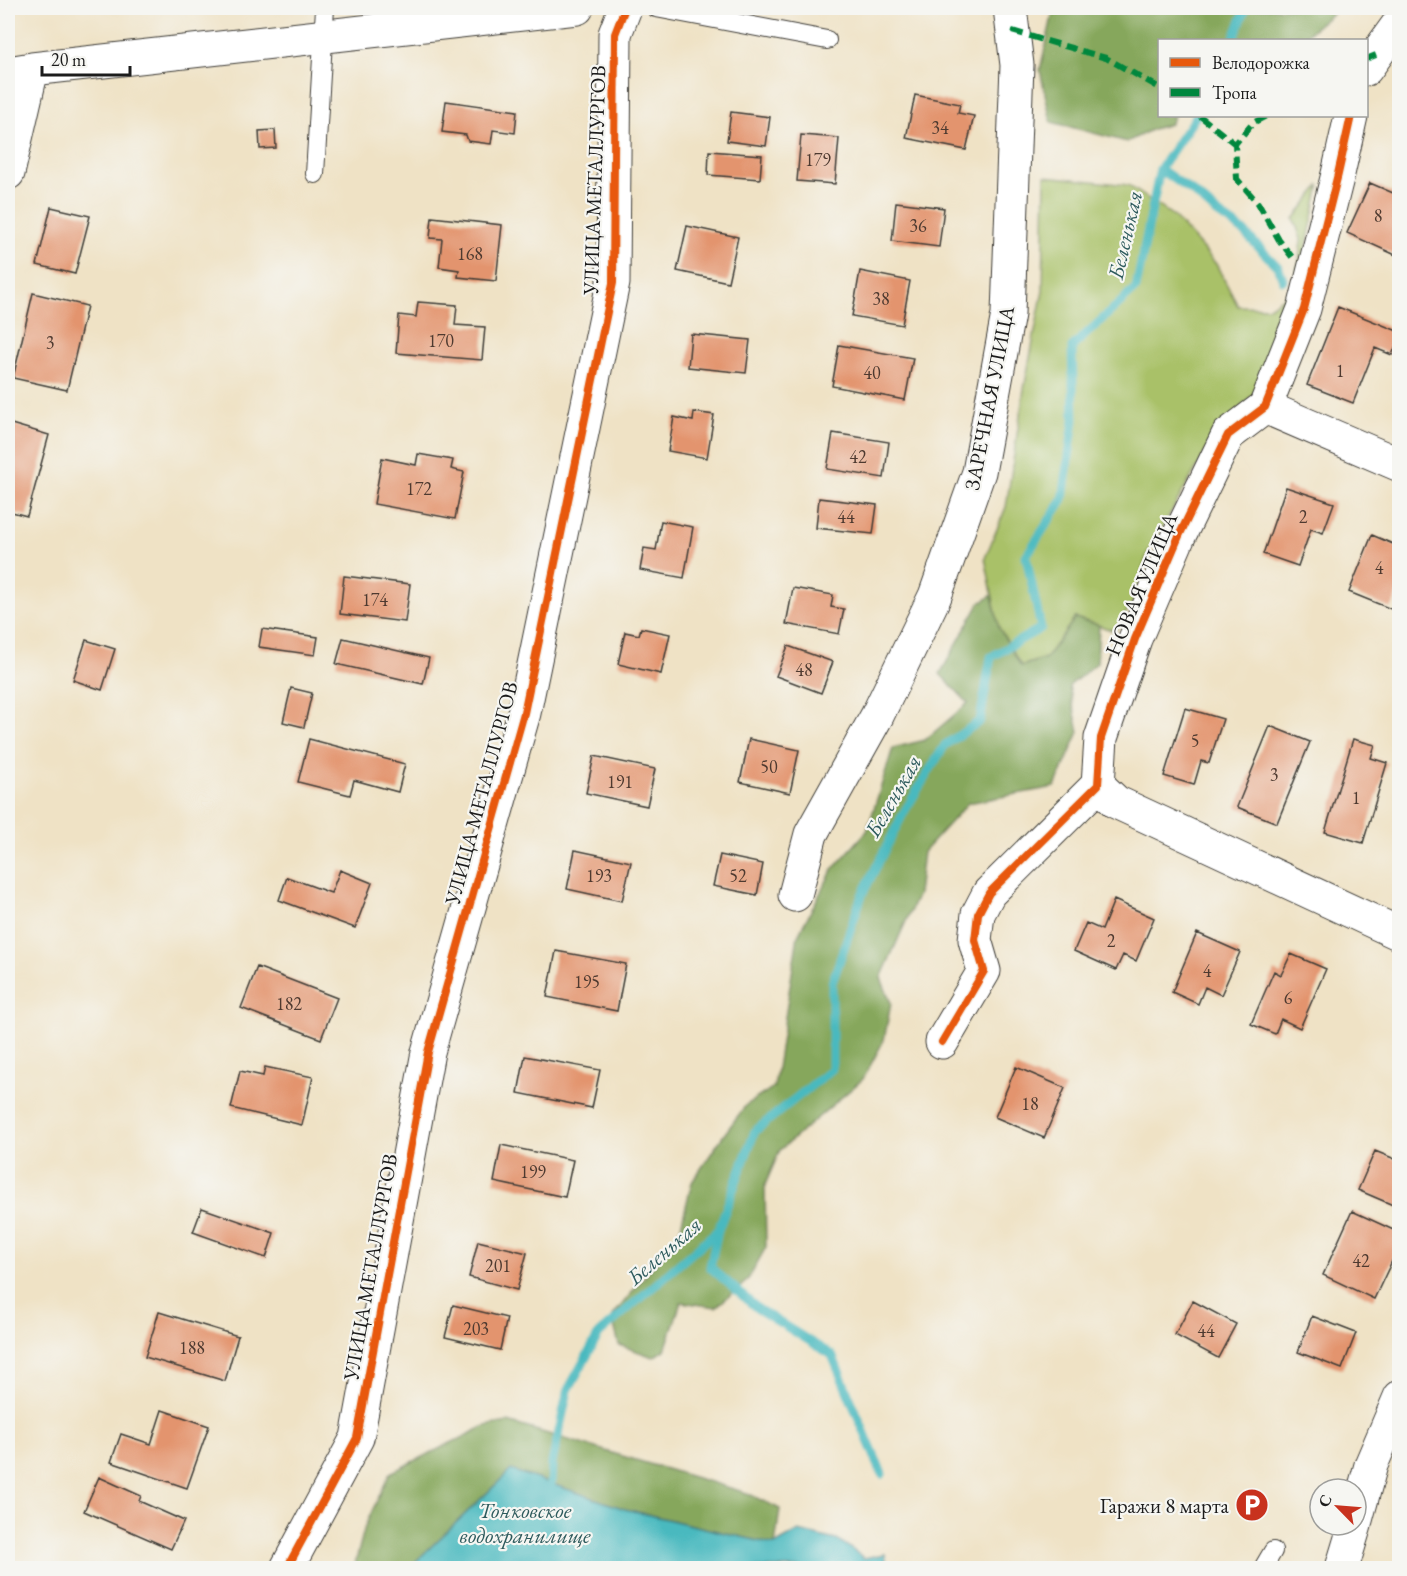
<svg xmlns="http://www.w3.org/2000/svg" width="1407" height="1576" font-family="'EB Garamond',serif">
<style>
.green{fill:#a9c167;stroke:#626e42;stroke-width:1.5}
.forest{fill:#86a75c;stroke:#51623c;stroke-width:1.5}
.water{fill:#49b9bf;stroke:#326a6e;stroke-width:1.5}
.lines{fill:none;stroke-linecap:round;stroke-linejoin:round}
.stream{stroke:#49b9bf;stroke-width:9}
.building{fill:#e3946e}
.service-casing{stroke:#3c3a35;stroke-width:20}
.minor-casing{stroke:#3c3a35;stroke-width:35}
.tertiary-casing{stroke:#3c3a35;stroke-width:35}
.service{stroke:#fff;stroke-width:18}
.minor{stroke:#fff;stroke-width:33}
.tertiary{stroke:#fff;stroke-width:33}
.quiet{stroke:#00873e;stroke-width:6;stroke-dasharray:12 6;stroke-linecap:butt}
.cycleway-casing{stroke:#f6f6f2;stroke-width:11}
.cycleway{stroke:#e8590c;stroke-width:8}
.labels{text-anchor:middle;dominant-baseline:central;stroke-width:4.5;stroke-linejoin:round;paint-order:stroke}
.number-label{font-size:18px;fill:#4e3a30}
.street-label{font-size:21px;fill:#1c1c1c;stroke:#f6f6f2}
.poi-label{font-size:21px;fill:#1c1c1c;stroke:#f6f6f2;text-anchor:end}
.water-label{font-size:22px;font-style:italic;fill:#2e5b5d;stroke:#f6f6f2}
</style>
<rect width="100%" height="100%" fill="#f6f6f2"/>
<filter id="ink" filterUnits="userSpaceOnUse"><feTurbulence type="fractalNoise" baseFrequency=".0167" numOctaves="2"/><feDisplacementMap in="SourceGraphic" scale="12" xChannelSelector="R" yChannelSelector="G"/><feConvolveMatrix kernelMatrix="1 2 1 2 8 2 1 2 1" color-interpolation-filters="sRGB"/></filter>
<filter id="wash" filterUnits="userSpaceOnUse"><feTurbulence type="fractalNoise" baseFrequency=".008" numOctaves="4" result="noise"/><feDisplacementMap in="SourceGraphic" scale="24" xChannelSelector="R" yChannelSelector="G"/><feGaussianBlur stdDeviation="1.35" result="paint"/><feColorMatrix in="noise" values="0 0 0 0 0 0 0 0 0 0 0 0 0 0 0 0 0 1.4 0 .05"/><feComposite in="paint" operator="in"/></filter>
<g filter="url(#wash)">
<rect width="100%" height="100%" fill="#efe2c5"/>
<path class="green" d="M1045,176L1128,185L1172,215L1197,242L1216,264L1238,306L1269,307L1290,292L1299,260L1301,239L1294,219L1320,185L1290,321L1254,394L1219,429L1148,552L1133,602L1115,631L1075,618L1046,658L1021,666L999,628L985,558L1006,507L1024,389L1043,290Z"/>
<path class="forest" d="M1054,8H1339L1300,40H1160V116H1174L1170,124L1153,129L1127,142L1051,122L1040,70Z
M992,595L999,628L1021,666L1046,658L1075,618L1099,625L1097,663L1069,686L1079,732L1055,787L968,803L923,852L918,894L881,978L891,1003L884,1040L863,1079L780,1150L765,1185L766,1247L747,1281L716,1307L681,1302L665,1350L653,1357L619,1345L612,1317L679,1234L692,1182L723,1136L746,1105L774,1087L798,935L833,869L867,831L893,748L925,740L968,703L940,674L979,604Z
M508,1422L747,1493L780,1509L775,1545L625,1509L511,1470L409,1568H354L365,1526L390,1473L485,1426Z"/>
<path class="water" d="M511,1470L625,1509L775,1545L799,1531L840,1541L864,1558L885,1554L887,1568H409Z"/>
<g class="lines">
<path class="stream" d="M1233,40L1246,8
M1160,169L1193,192L1217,213L1242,230L1279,268L1283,280
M718,1230L710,1267L758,1309L832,1355L882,1474
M551,1484L552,1463L568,1390L599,1334L718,1230L755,1131L832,1069V983L862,895L904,812L945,745L980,721L991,657L1041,628L1026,556L1063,499L1074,420L1072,347L1136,288L1160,169L1196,116"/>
</g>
<g id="blocks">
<path class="building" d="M915,95L960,104L958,113L974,116L966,150L906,138Z
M446,101L517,111L515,133L493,130L491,144L468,141L466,135L442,132Z
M731,112L770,117L766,146L727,141Z
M275,130L276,148L260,149L259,131Z
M801,135L839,138L835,184L797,181Z
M709,151L762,155L760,179L708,175Z
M1370,183L1400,196V257L1347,233Z
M896,202L944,208L939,247L892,241Z
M51,207L90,216L75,274L37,265Z
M432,217L502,225L496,281L458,277L459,270L439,267L442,239L430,238Z
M687,226L738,237L728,282L677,271Z
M860,271L910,281L902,325L852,316Z
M33,293L87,306L67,390L13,378Z
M418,302L457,305L455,325L485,327L482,360L396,353L399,315L416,317Z
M1338,307L1400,332V336L1392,355L1375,348L1353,403L1307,385Z
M691,334L750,340L746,373L688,367Z
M839,345L913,358L905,400L832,386Z
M694,412L714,415L707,458L668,451L674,417L693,421Z
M8,423L49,435L27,516L8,511Z
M833,433L889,442L884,478L827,469Z
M418,454L453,460L451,469L464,472L455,519L374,504L382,458L416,465Z
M1286,487L1334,503L1323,533L1311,529L1298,566L1263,554Z
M819,498L877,505L873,534L816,528Z
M661,521L693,527L684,578L640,570L644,548L656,550Z
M1372,535L1400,547V588L1391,609L1349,592Z
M344,576L410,584L405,622L340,614Z
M793,588L833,595L831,607L844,609L839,634L786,624Z
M641,628L670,634L661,674L618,664L625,632L639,635Z
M262,629L318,637L315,655L259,647Z
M343,638L429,658L423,684L336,664Z
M86,640L115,649L102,690L73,680Z
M788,646L833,662L821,693L776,676Z
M291,688L312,693L304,727L283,722Z
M1185,708L1223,719L1209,763L1201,761L1194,785L1164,776Z
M1270,726L1310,742L1277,823L1237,807Z
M309,739L405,764L398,792L354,780L350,795L298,782Z
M749,739L799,750L790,793L740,782Z
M1353,739L1375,745L1371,758L1387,763L1363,843L1325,832Z
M594,756L655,769L647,806L586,793Z
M575,850L631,862L622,901L567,889Z
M720,855L763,864L757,895L713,886Z
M340,870L372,883L355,928L279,900L287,877L331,893Z
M1114,900L1154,918L1136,961L1123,955L1116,970L1074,951L1086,923L1102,930Z
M1197,933L1240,952L1221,995L1205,987L1198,1004L1172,992Z
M556,951L626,964L617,1011L547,997Z
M1291,954L1326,969L1300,1028L1281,1019L1275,1034L1251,1024L1274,971L1281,975Z
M257,967L337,998L321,1039L241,1008Z
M525,1056L600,1070L592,1108L518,1093Z
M265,1067L313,1077L302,1125L231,1108L240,1071L263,1076Z
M1016,1067L1065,1088L1044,1138L995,1117Z
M501,1145L573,1160L565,1197L494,1182Z
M1375,1151L1400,1161V1208L1358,1190Z
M202,1208L274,1233L266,1258L193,1232Z
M1352,1211L1400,1233V1244L1374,1299L1323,1275Z
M478,1241L527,1253L517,1290L469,1277Z
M1193,1301L1236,1324L1218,1358L1175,1335Z
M453,1305L507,1318L500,1350L445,1337Z
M159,1312L238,1336L225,1381L145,1357Z
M1312,1316L1356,1333L1342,1369L1298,1352Z
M162,1410L209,1426L187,1488L111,1462L121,1434L151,1444Z
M99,1477L141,1496L139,1501L184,1521L171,1549L84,1511Z"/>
</g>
</g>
<g filter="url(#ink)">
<use href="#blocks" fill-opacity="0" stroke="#3c3a35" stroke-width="1.5"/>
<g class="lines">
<defs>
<path id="service" d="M656,8L827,40
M315,174L325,8
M1263,1568L1273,1551"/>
<path id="minor" d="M1366,69L1400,22
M8,73L32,69L577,8
M8,173L32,69
M1265,407L1400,465
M1098,785L1116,802L1400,934
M795,895L811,834L877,716L935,596L979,472L1008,314L1017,65L1010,8
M942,1042L984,971L975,940L978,914L989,893L1098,785L1101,738L1135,639L1179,536L1228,435L1265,407L1304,309L1338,174L1351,116
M1356,1520L1371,1465L1400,1397
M1342,1568L1355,1525"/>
<path id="tertiary" d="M287,1568L357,1438L428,1052L524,713L613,283L615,34L625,8"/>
</defs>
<use href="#service" class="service-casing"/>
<use href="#minor" class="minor-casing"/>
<use href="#tertiary" class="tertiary-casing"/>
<use href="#service" class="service"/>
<use href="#minor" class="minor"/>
<use href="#tertiary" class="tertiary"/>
<path class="quiet" d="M1012,31L1106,58L1160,88
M1366,59L1376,55
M1200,116L1235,144
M1266,116L1253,123L1235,144L1237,179L1258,203L1279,240L1292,257"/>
<defs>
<path id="cycleway" d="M942,1042L984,971L975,940L978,914L989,893L1098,785L1101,738L1135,639L1179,536L1228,435L1265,407L1304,309L1338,174L1351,116
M287,1568L357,1438L428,1052L524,713L613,283L615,34L625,8"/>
</defs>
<use href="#cycleway" class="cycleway-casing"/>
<use href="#cycleway" class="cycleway"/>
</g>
</g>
<defs>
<symbol id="parking-disc" viewBox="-11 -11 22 22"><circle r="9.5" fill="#c8321e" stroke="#f6f6f2"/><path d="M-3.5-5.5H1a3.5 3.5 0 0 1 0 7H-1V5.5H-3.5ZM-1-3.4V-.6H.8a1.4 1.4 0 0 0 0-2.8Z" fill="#fff"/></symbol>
</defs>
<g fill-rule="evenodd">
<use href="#parking-disc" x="1233" y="1486" width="38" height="38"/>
</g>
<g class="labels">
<g class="number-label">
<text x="940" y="127">34</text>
<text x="818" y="159">179</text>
<text x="1378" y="215">8</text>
<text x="918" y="225">36</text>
<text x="470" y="253">168</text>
<text x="881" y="298">38</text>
<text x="441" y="340">170</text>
<text x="50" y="342">3</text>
<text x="1340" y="370">1</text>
<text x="872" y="372">40</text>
<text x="858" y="456">42</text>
<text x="419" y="488">172</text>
<text x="846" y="516">44</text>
<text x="1303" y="516">2</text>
<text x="1379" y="567">4</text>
<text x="375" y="599">174</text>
<text x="804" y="669">48</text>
<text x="1195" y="740">5</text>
<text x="769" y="766">50</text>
<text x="1274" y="774">3</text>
<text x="620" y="781">191</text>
<text x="1356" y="797">1</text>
<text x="599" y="875">193</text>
<text x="738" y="875">52</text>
<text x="1111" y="940">2</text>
<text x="1207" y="970">4</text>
<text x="587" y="981">195</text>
<text x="1288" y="997">6</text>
<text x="289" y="1003">182</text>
<text x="1030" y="1103">18</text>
<text x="533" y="1171">199</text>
<text x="1361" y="1260">42</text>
<text x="498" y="1265">201</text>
<text x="476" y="1328">203</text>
<text x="1206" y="1330">44</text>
<text x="192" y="1347">188</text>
</g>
<g class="street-label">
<text transform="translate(594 180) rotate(-88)">УЛИЦА МЕТАЛЛУРГОВ</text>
<text transform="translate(989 398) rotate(-79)">ЗАРЕЧНАЯ УЛИЦА</text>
<text transform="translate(1141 584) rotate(-67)">НОВАЯ УЛИЦА</text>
<text transform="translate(481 793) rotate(-75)">УЛИЦА МЕТАЛЛУРГОВ</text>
<text transform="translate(370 1267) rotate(-80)">УЛИЦА МЕТАЛЛУРГОВ</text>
</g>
<g class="poi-label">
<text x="1229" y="1505">Гаражи 8 марта</text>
</g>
<g class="water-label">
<text transform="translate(1125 235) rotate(-77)">Беленькая</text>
<text transform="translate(893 796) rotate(-60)">Беленькая</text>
<text transform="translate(664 1251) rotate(-41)">Беленькая</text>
<text x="525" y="1510">Тонковское<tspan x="525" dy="25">водохранилище</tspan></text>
</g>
</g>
<rect width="1407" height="1576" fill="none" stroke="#f6f6f2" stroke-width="30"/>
<rect x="1158" y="39" width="210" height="78" fill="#f6f6f2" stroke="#9f9f9c" stroke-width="1.5"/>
<rect x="1170" y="58" width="30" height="9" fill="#e8590c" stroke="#9f9f9c" stroke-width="1.5"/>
<text x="1212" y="69" font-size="18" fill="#1c1c1c">Велодорожка</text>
<rect x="1170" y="88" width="30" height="9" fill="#00873e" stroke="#9f9f9c" stroke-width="1.5"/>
<text x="1212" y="99" font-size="18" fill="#1c1c1c">Тропа</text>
<g transform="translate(1338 1507) rotate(295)"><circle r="28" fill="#f6f6f2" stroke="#9f9f9c" stroke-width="1.5"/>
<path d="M0-4.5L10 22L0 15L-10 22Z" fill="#c8321e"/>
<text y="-9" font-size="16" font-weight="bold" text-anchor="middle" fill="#1c1c1c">С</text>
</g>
<path d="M42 66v9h88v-9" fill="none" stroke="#1c1c1c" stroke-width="3"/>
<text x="51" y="66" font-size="18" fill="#1c1c1c" stroke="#f6f6f2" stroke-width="4.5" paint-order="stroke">20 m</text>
</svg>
